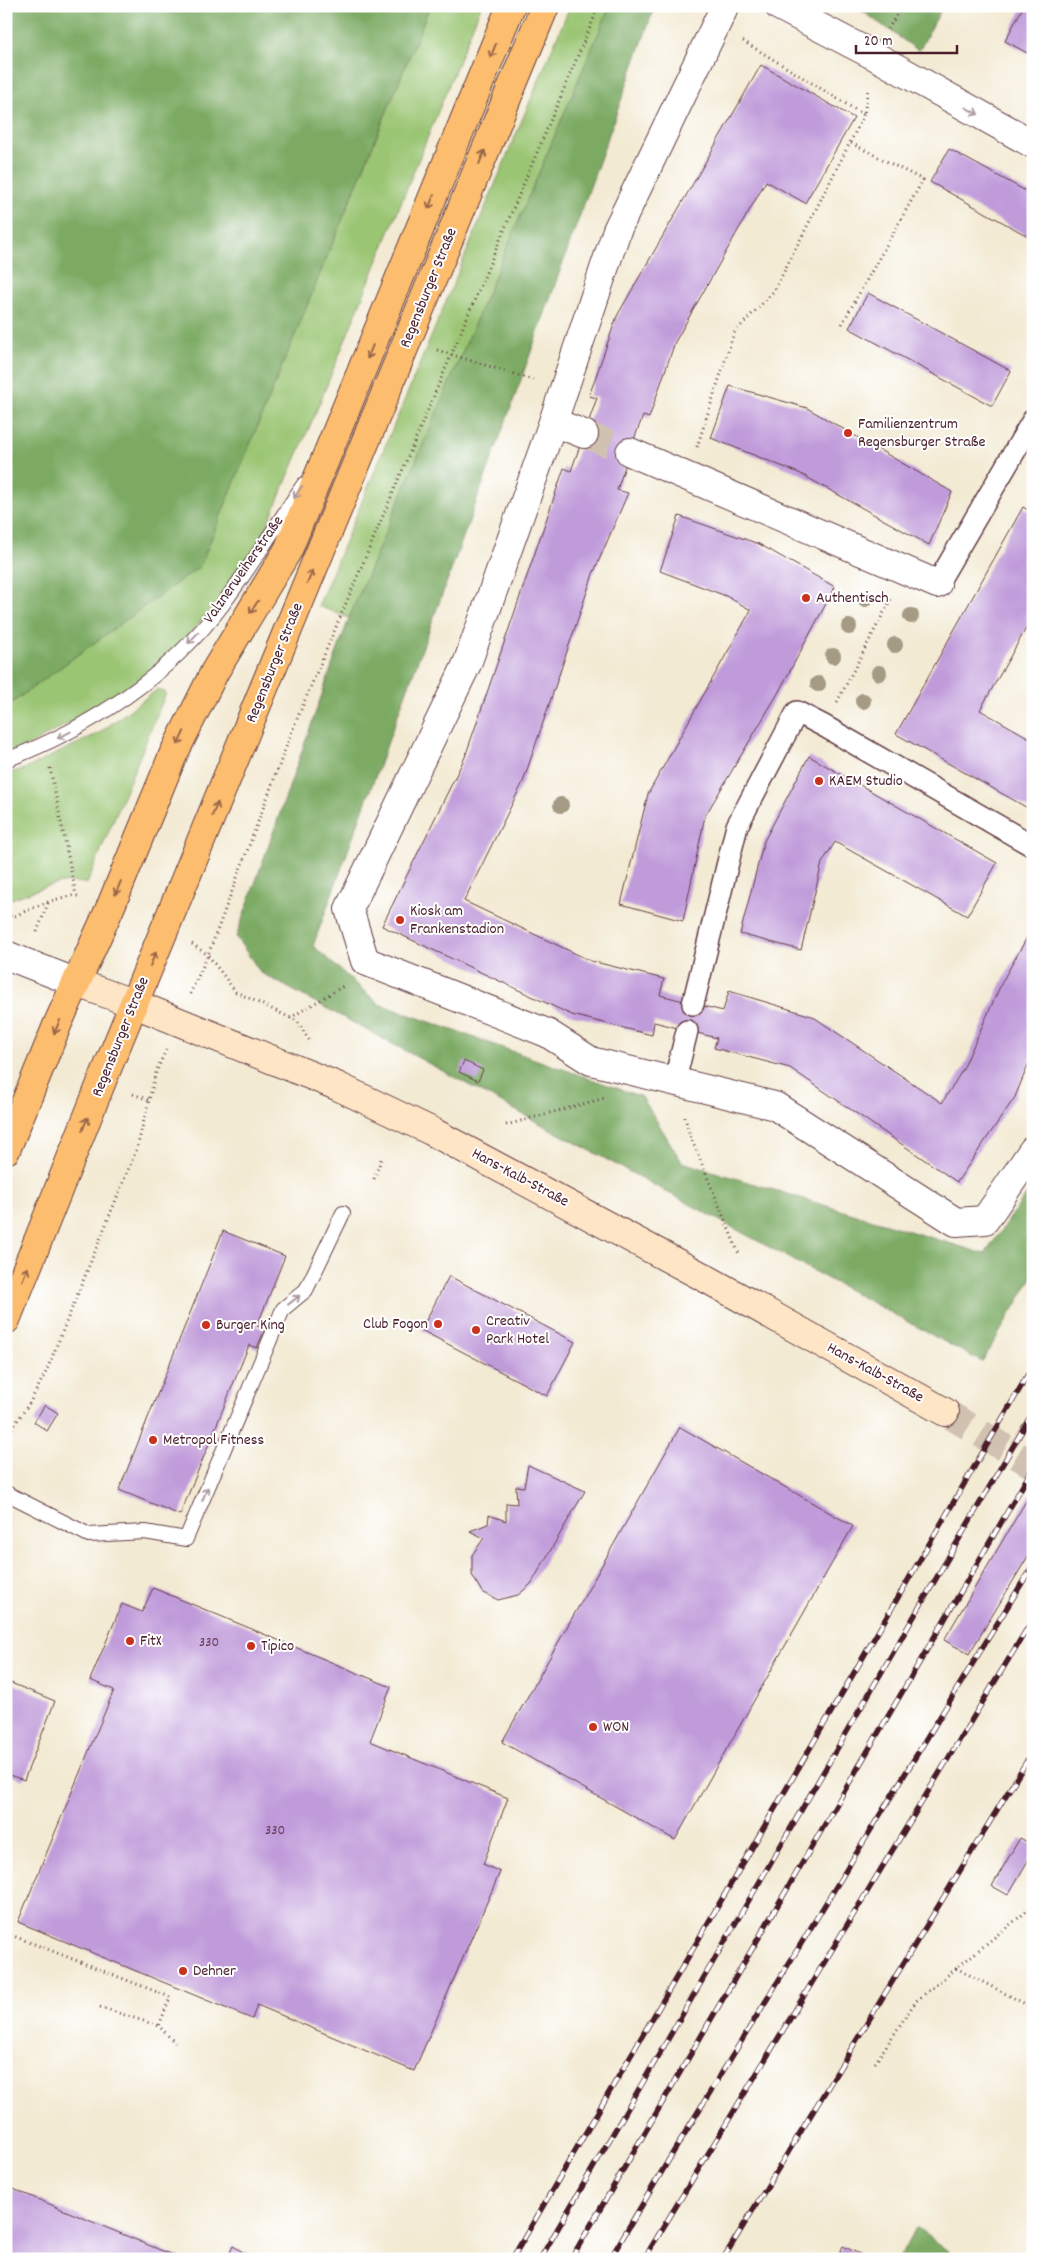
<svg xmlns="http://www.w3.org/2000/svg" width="1039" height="2265" font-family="Dekko,sans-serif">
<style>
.green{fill:#9ac572;stroke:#72724e}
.forest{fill:#7baa64;stroke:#626448}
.building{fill:#c09bda}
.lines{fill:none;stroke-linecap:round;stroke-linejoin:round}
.minor-tunnel{stroke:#d1c1b1;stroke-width:28;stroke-dasharray:28 14;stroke-linecap:butt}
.secondary-tunnel{stroke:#d1c1b1;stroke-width:28;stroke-dasharray:28 14;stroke-linecap:butt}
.service-casing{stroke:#633d44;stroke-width:16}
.pedestrian-casing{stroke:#633d44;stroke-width:24}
.minor-casing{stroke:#633d44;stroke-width:30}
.secondary-casing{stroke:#633d44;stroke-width:30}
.primary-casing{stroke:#633d44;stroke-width:30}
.path{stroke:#633d44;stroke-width:3;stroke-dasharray:1 4;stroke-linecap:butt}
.service{stroke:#fff;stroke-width:14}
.pedestrian{stroke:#fff;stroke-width:21}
.minor{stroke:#fff;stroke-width:28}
.secondary{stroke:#fee5c5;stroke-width:28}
.primary{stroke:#fcbd6e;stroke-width:28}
.rail-casing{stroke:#4a1f2b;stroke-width:5.5}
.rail{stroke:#fff;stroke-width:4;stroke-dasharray:11;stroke-linecap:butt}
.tree{fill:#a59a84}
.oneway{stroke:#9a6649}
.oneway2{stroke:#ae9aa0}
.poi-dot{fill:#c8321e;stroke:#fff;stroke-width:2}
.labels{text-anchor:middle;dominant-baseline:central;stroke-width:4;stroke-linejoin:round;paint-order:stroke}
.number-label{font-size:14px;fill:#683e57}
.street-label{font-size:16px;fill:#4a1f2b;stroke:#fff}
.poi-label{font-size:16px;fill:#4a1f2b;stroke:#fff;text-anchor:start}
</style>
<rect width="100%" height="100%" fill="#fff"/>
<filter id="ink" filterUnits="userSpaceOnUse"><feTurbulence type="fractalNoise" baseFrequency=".02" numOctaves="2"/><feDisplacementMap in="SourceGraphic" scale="10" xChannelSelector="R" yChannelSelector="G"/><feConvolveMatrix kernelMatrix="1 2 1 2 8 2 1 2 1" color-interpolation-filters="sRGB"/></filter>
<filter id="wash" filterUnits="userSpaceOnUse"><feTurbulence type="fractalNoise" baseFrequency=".0096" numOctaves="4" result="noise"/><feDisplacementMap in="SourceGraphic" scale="20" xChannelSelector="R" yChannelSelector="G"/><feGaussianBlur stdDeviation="1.12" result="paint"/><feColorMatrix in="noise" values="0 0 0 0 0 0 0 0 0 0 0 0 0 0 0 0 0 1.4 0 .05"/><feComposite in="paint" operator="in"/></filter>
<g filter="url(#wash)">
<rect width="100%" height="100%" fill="#f3ead3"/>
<path class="green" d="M430,6H481L318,407L268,523L249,558L227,591L169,657L113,699L29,745L6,753V707L200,566Z
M570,6H610L349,618L318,606Z
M158,689L166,693L87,884C63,877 35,891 11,899L6,897V774L27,768L99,733Z"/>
<path class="forest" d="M6,6H430L200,566L6,707Z
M610,6H655L518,388L313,946L379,1004L642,1097L682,1162L985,1254L1033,1185V1276L982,1362L261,973L236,937L349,618Z
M855,6H943L919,51Z
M916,2227L949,2251L945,2259H899Z"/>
<g id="blocks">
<path class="building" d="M1023,7L1033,12V56L1005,41Z
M761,65L854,118L805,203L766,181L675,342L649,418L643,416L636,434L617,490L628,493L593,574L523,782L464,901L591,961L664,979L660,995L723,1011L729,991L812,1016L942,1103L963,1069L1003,980L1033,927V1053L1015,1097L957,1182L790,1068L714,1048L717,1038L654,1022L652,1035L572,1015L382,926L465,757L564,468L571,471L597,398L589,396L617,316Z
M949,149L1033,195V239L930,182Z
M868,293L1011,371L992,406L849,328Z
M730,386L807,408L952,492L929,545L799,473L711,438Z
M1023,507L1033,513V616L980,710L1033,740V811L896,734Z
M679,516L759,544L835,587L777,695L705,816L683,921L621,904L648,794L751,610L726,596L660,571Z
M809,756L997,863L967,916L835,842L822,863L801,950L740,934L764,841Z
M464,1061L483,1070L478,1081L459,1072Z
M223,1231L285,1256L257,1326L265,1329L257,1348L249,1345L180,1515L119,1490Z
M449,1276L575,1342L547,1396L421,1330Z
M45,1405L58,1413L47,1431L34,1422Z
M680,1427L853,1526L675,1840L502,1742Z
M528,1465L585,1491L531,1584L518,1595L498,1600L482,1592L472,1575V1555L484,1538L470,1531L488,1524L489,1515L506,1521V1503L517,1504L516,1486L524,1487Z
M1033,1489V1548L969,1654L944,1640Z
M153,1588L391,1687L370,1741L508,1798L483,1864L500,1872L414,2071L257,2005L252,2019L18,1922L114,1690L90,1680L122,1604L142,1612Z
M6,1681L55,1701L24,1780L6,1774Z
M1020,1838L1033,1845V1852L1008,1895L992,1886Z
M6,2186L182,2259H6Z
M233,2246L254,2259H227Z
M843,2246L870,2259H837Z"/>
</g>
</g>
<g filter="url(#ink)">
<use href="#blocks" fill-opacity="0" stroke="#633d44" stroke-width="1"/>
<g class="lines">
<path class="minor-tunnel" d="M584,434L630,452"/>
<path class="secondary-tunnel" d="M945,1412L1033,1465"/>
<defs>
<path id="service" d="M6,760C90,728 169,676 223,604C252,565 277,524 304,484
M6,1493L89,1535L145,1532L186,1539L283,1309L306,1290L343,1213"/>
<path id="pedestrian" d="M937,584L1033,420
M693,1004L737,826L797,712L824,726L1033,846
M675,1080L687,1031"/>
<path id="minor" d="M725,6L617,230L553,422L467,664L349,909L365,961L547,1033L591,1061L775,1106L956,1222L985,1220L1033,1150
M779,6L873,55L1033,144
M553,422L584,434
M630,452L937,584
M6,955L77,983"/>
<path id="secondary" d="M77,983L135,1004L337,1086L431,1131L707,1279L945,1412"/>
<path id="primary" d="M6,1150L58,1023L110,908L173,755L215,671L288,550L511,6
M6,1320L102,1081L545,6"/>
</defs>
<use href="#service" class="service-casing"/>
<use href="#pedestrian" class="pedestrian-casing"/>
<use href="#minor" class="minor-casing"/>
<use href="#secondary" class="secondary-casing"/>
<use href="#primary" class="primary-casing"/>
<path class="path" d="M675,6L687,11
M888,29L898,12L917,6
M743,41L864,115L868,88
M842,324L923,180L851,143
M437,350L533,380
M697,447L734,333L774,291L864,115
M837,702L892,597
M50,768L76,895
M6,914L12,917C27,911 67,891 81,897
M37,932L48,903
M192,944L208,955L236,992L297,1021L309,1040
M190,994L208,955L294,726L599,6
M290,1018L345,985
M133,1094L149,1100
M685,1117L689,1133L739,1254
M506,1125L605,1098
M374,1179L382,1157
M6,1437L29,1404L46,1372L137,1148L156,1072L166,1050
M6,1933L170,1997L159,2026
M956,1968L1033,2008
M100,2007L159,2026L175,2043
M875,2063L916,2001L1033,1906"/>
<use href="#service" class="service"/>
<use href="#pedestrian" class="pedestrian"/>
<use href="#minor" class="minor"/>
<use href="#secondary" class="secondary"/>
<use href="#primary" class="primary"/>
<defs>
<path id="rail" d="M512,2259L1033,1366
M540,2259L1033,1412
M571,2259L1033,1468
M610,2259L674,2151L1033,1565
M644,2259L1033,1619
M723,2259L1033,1751"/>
</defs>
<use href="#rail" class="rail-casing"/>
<use href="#rail" class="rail"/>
</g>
<g class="tree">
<circle cx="865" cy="599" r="8"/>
<circle cx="911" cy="616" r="8"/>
<circle cx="849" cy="627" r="8"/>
<circle cx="895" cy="645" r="8"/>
<circle cx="833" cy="656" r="8"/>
<circle cx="879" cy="673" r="8"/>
<circle cx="818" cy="684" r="8"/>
<circle cx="863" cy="701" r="8"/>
<circle cx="561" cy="805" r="8"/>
</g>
<defs><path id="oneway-shaft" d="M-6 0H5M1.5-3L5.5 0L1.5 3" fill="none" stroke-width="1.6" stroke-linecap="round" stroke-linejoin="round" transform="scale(1.25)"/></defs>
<g class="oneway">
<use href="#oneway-shaft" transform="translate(493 51) rotate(112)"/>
<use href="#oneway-shaft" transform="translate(482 157) rotate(-68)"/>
<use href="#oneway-shaft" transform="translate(431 202) rotate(112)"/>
<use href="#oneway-shaft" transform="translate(370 352) rotate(112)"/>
<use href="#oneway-shaft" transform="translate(310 577) rotate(-68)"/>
<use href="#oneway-shaft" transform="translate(254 607) rotate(124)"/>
<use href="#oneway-shaft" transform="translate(181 738) rotate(116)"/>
<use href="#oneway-shaft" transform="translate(215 809) rotate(-68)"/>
<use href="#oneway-shaft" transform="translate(118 888) rotate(112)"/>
<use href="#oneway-shaft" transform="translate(153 959) rotate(-67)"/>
<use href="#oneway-shaft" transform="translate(57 1027) rotate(114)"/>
<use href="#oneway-shaft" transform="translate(85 1124) rotate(-68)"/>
<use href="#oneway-shaft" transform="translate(25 1274) rotate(-68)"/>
</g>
<g class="oneway2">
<use href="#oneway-shaft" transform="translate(972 111) rotate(29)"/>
<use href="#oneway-shaft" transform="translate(298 492) rotate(124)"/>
<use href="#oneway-shaft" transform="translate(193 638) rotate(134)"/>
<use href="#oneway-shaft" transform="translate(64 735) rotate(153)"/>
<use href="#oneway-shaft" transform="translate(294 1300) rotate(-38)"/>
<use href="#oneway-shaft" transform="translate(205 1494) rotate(-67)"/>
</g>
</g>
<g class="poi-dot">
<circle cx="848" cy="433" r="5"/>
<circle cx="806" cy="598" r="5"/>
<circle cx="819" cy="781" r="5"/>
<circle cx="400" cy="920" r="5"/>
<circle cx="438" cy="1324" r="5"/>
<circle cx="206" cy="1325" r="5"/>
<circle cx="476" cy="1330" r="5"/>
<circle cx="153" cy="1440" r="5"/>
<circle cx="130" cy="1641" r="5"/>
<circle cx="251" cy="1646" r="5"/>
<circle cx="593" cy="1727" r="5"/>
<circle cx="183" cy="1971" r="5"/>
</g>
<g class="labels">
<g class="number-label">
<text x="209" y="1643">330</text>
<text x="275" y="1831">330</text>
</g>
<g class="street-label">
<text transform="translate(429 288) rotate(-68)">Regensburger Straße</text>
<text transform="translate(244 570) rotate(-55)">Valznerweiherstraße</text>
<text transform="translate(275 663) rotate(-68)">Regensburger Straße</text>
<text transform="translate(121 1037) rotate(-68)">Regensburger Straße</text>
<text transform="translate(520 1178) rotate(28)">Hans-Kalb-Straße</text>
<text transform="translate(875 1373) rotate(29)">Hans-Kalb-Straße</text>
</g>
<g class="poi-label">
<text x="858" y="424">Familienzentrum<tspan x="858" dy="18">Regensburger Straße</tspan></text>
<text x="816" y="598">Authentisch</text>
<text x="829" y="781">KAEM Studio</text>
<text x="410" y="911">Kiosk am<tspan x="410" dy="18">Frankenstadion</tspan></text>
<text x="486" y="1321">Creativ<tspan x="486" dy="18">Park Hotel</tspan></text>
<text x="428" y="1324" text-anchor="end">Club Fogon</text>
<text x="216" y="1325">Burger King</text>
<text x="163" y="1440">Metropol Fitness</text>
<text x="140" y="1641">FitX</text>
<text x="261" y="1646">Tipico</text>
<text x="603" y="1727">WON</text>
<text x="193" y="1971">Dehner</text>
</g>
</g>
<rect width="1039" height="2265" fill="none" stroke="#fff" stroke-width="25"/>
<path d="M856 45v8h101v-8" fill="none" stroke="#4a1f2b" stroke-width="2.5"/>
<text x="864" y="45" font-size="15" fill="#4a1f2b" stroke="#ffffff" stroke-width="4" paint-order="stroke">20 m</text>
</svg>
